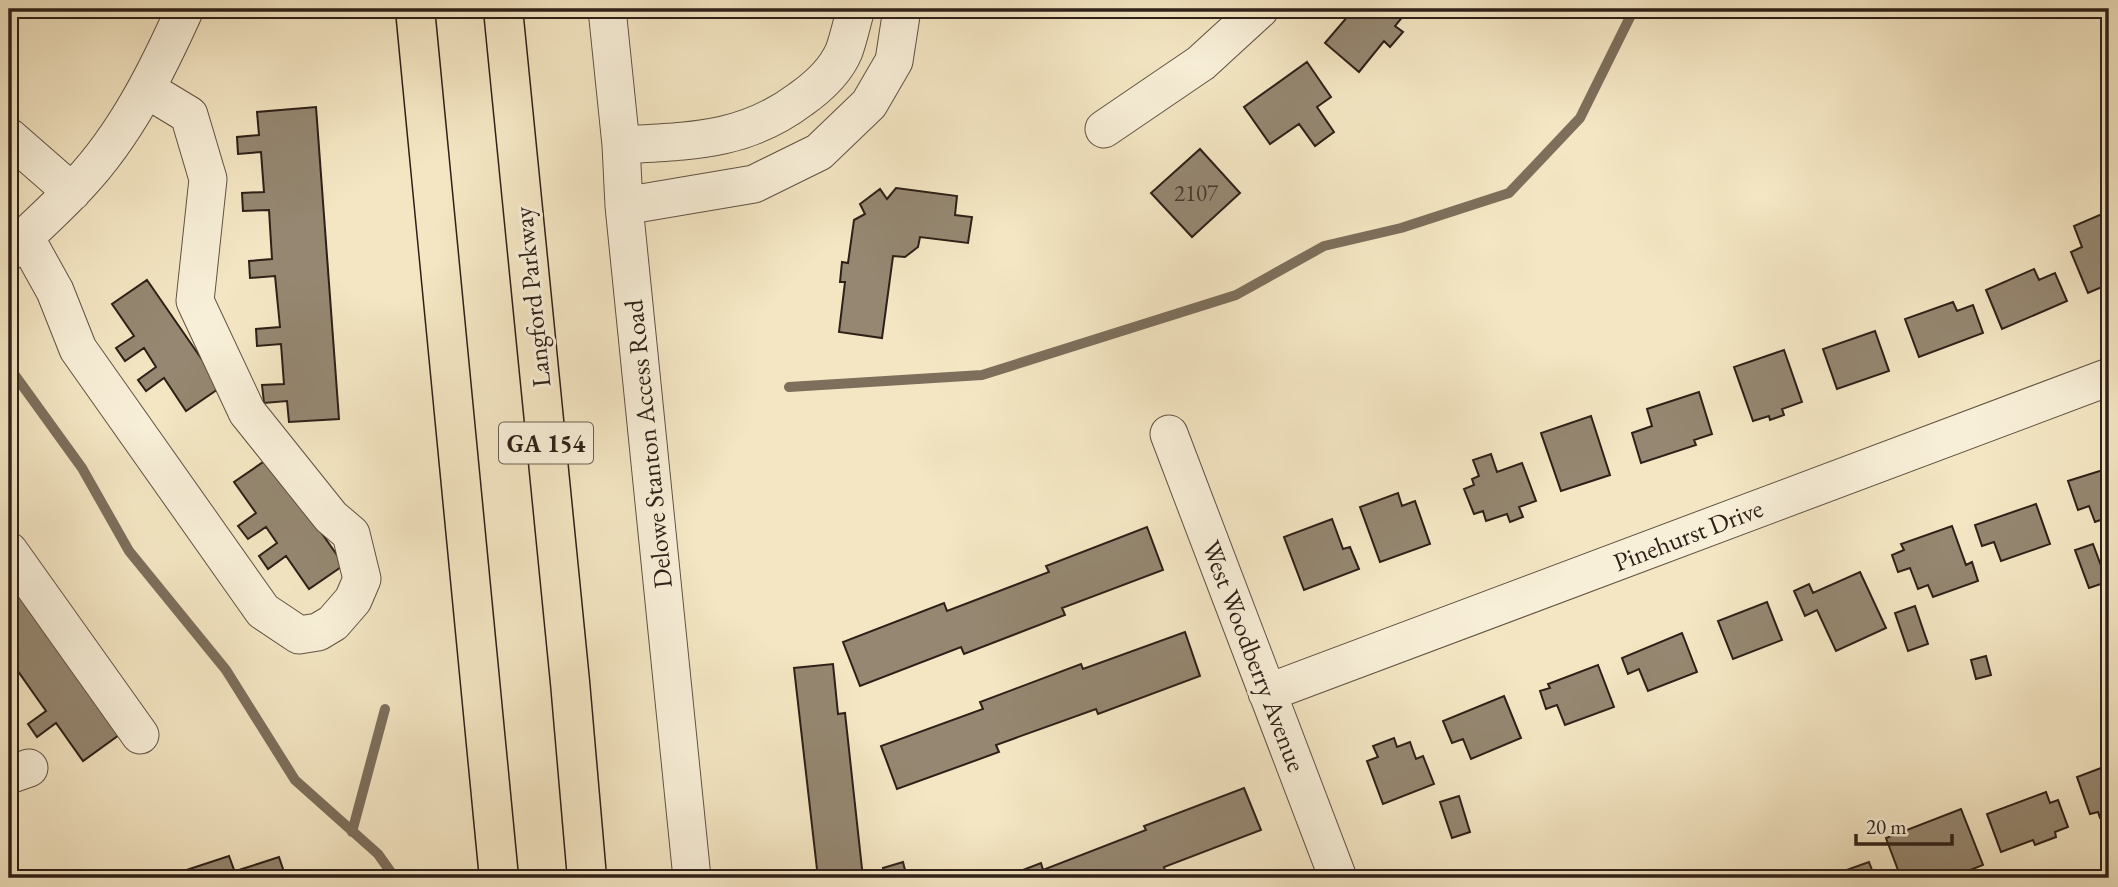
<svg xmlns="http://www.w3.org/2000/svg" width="2118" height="887" font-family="'EB Garamond',serif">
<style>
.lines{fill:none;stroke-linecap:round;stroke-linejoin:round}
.stream{stroke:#7d6f5c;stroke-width:10}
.building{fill:#958771;stroke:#2e2018;stroke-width:2}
.minor-casing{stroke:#605243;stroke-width:39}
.highway-casing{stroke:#2e2018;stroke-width:41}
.minor{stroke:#f8efd8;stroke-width:37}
.highway{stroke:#f4e6c3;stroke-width:38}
.labels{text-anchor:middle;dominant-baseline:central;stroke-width:6;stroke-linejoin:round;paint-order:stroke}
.number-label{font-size:23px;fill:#483a2e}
.shield{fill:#f8efd8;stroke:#6b5e52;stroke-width:2}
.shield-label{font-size:24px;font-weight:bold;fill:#2e2018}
.street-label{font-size:26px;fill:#2e2018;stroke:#f8efd8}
</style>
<rect width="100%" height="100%" fill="#f4e6c3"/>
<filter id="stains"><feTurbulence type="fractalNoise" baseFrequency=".00286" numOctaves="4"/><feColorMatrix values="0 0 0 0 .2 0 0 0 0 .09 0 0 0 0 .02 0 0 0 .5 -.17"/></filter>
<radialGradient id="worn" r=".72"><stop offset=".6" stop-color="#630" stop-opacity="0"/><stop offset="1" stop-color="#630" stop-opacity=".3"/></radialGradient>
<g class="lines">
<path class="stream" d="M9,367L82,468L129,551L226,670L295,780L378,854L395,878
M789,387L982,375L1236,295L1324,246L1401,228L1509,193L1580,118L1634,9
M352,832L385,709"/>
</g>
<path class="building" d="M1354,9L1408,10L1395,26L1403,32L1390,47L1384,41L1359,72L1325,43Z
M1307,62L1331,97L1317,107L1334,132L1315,146L1299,124L1270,144L1244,107Z
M316,107L339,419L289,422L287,401L264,403L262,385L284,384L281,344L257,346L256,329L280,327L275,276L250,278L249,261L272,259L269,210L243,211L242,193L264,192L261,152L238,154L237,137L259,135L257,112Z
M1200,149L1240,193L1192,237L1151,193Z
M896,188L957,196L955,215L972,217L968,243L920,237L918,247L905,257L893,256L882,338L839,332L845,282H840L842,262L848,263L854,220L865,214L860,204L880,189L887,199Z
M2109,211V284L2088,293L2071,252L2082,247L2074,226Z
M2034,269L2039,280L2055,273L2067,301L2002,329L1986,290Z
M147,280L221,387L186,411L164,378L146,391L138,380L156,367L144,348L125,361L116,348L134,336L112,304Z
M1953,302L1957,311L1973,305L1983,333L1919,357L1905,319Z
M1875,331L1889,371L1837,389L1823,349Z
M1784,350L1802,402L1782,409L1784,415L1770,420L1769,416L1753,421L1734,367Z
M1699,392L1712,434L1694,440L1696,445L1641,463L1632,433L1652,426L1647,409Z
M1591,416L1610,475L1561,491L1541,433Z
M1491,454L1497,472L1522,463L1536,501L1519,507L1523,517L1510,522L1507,514L1486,521L1483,511L1474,514L1464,489L1474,485L1472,479L1479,476L1473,460Z
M269,458L344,565L309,589L286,556L268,569L259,556L277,543L266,527L248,539L238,526L256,513L234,482Z
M2109,468V517L2095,522L2089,506L2078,510L2068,481Z
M1398,493L1402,506L1415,501L1430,544L1380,562L1360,507Z
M2036,504L2050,544L2001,561L1994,542L1982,546L1975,525Z
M1332,519L1343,549L1350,547L1359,569L1304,590L1284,537Z
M1952,526L1966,565L1972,562L1978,581L1933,597L1928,585L1918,589L1910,568L1898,572L1892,555L1904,550L1901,544Z
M1147,527L1163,570L1062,608L1065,615L964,654L961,647L860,686L843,642L944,603L947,611L1049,572L1046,566Z
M2093,544L2107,582L2089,588L2075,550Z
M1860,572L1886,628L1836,651L1817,610L1805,616L1794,591L1809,584L1813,593Z
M9,581L119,735L83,761L56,723L37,737L28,724L46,711L17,670L10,675L9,673Z
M1767,602L1782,640L1733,659L1718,621Z
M1915,606L1928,644L1908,651L1895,613Z
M1185,632L1200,676L1098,714L1096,709L996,745L999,752L897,789L881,746L983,709L980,702L1081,664L1083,669Z
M1682,633L1697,672L1648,691L1639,669L1628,674L1622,658Z
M1986,656L1991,675L1976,679L1971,660Z
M833,664L838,714L845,713L863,878H818L794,668Z
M1598,665L1614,707L1565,725L1557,705L1546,709L1540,691L1550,688L1548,684Z
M1504,696L1521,738L1471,759L1463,739L1452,743L1443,721Z
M1394,738L1397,747L1410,742L1416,759L1423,756L1434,784L1383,804L1367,761L1378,757L1373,746Z
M2109,765V814L2100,818L2098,812L2090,814L2077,777Z
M1244,788L1261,830L1164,867L1166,873L1153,878H1002L1041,863L1043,870L1146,830L1144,826Z
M2046,792L2050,803L2058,800L2068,827L2055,832L2056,837L2035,845L2033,840L2001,852L1987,814Z
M1459,796L1470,832L1452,838L1440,802Z
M1961,809L1983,865L1950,878H1901L1886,838Z
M229,856L237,878H162Z
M279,857L286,878H242L239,870Z
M903,862L907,878H885L883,868Z
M1869,862L1875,878H1824Z"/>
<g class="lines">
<defs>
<path id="minor" d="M607,9L621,145L624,206L692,878
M1104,129L1201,63L1260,9
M9,137L72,192
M621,145C690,141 744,142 801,99C818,87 836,70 844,51C849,37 852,22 856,9
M624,206L754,184L819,152L869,104L894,61L902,9
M25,237L55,291L78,349L263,611L299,635L318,632L333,623L353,600L362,579L351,534L331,517L247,412L195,301L208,179L189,115L146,89
M9,252C32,230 57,208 79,184C126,134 157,71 185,9
M1169,434L1338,878
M9,551L140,735
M1267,693L2109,377
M9,775L29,768"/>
<path id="highway" d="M415,9L499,878
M503,9L570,682L587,878"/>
</defs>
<use href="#minor" class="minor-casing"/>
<use href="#highway" class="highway-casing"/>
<use href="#minor" class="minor"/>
<use href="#highway" class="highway"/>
</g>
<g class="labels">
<g class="number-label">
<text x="1196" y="193">2107</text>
</g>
<rect class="shield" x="499" y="422.5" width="94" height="41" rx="5"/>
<g class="shield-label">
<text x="546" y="443">GA 154</text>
</g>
<g class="street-label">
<text transform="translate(532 297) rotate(-96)">Langford Parkway</text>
<text transform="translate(648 444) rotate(-96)">Delowe Stanton Access Road</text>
<text transform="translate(1688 535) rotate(-21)">Pinehurst Drive</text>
<text transform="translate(1254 656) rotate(69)">West Woodberry Avenue</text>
</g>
</g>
<rect width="2118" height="887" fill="none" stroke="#f4e6c3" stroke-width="35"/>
<rect x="10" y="10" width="2097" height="866" fill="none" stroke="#2e2018" stroke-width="3.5"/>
<rect x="18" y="18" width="2083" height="852" fill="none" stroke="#2e2018" stroke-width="2"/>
<path d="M1856 834v10h96v-10" fill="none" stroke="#2e2018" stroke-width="3.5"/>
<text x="1866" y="834" font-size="21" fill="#2e2018" stroke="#f8efd8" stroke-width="5" paint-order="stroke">20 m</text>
<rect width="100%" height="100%" filter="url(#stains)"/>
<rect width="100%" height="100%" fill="url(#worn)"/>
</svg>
